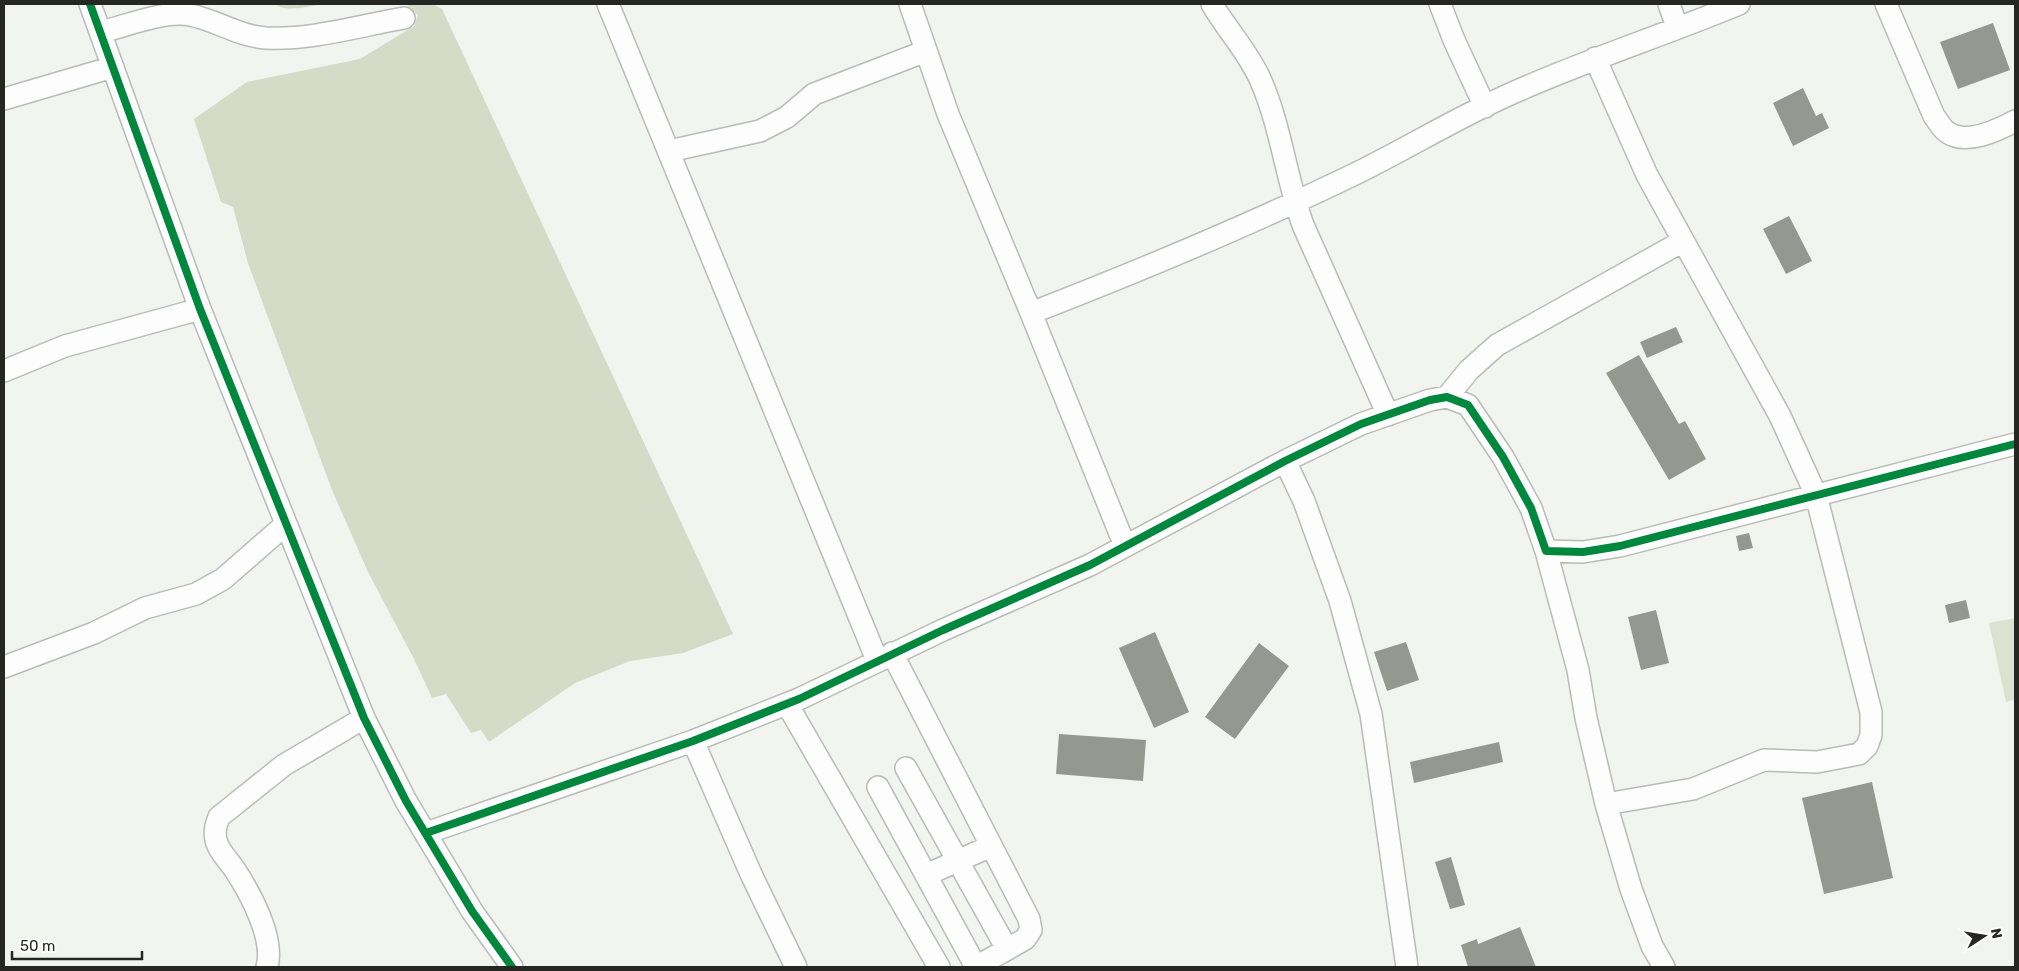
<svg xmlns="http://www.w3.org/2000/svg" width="2019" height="971" font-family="Rubik,sans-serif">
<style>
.green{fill:#dde2d0}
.forest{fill:#d5dbc7}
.building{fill:#959890}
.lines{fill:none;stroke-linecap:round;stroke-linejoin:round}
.minor-casing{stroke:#b9bbb7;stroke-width:24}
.minor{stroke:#fdfdfd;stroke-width:21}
.cycleway-casing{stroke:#fff;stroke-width:11}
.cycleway{stroke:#00873e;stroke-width:8}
</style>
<rect width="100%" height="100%" fill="#f2f4ef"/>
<path class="green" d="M2015,618V699L2006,702L1989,623Z"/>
<path class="forest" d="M275,4H323C310,6 286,13 275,4Z
M406,4H433L442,9L733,634L683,653L630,661L575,683L489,742L481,730L471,733L446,694L432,698L414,659L368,572L332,490L248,263L233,207L221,202L194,119L247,82L360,59L414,26L418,15Z"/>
<path class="building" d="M1993,23L2010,70L1958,89L1940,42Z
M1803,88L1816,116L1822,113L1829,128L1793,146L1773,103Z
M1789,216L1812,261L1786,274L1763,229Z
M1676,327L1683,342L1647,358L1640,342Z
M1639,355L1679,424L1685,421L1706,459L1669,480L1606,373Z
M1749,533L1753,548L1739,551L1736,536Z
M1966,600L1970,618L1949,623L1945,605Z
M1656,610L1669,663L1641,670L1628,617Z
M1155,632L1189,712L1154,728L1119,648Z
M1406,642L1419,680L1387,691L1374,652Z
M1259,643L1289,666L1235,739L1205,717Z
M1059,734L1146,740L1143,781L1056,774Z
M1499,742L1503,762L1414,783L1410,762Z
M1872,782L1893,878L1824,894L1802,798Z
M1451,857L1465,905L1450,909L1435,862Z
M1520,927L1536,967H1468L1461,945L1477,939L1478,944Z"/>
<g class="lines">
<defs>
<path id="minor" d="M90,4L200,309L364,718L406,801L472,911L512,967
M608,4L877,660
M910,4L948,114L1031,313L1125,546
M1212,4C1227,30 1249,53 1261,81C1281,127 1286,178 1303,225L1388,415
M1440,4L1454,40L1485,107
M1669,4L1677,27
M1886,4L1934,116C1938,121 1942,129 1947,132C1966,146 1998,130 2015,121
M101,32C126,26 165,10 190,15C216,20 238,36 266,38C312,40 359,26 404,18
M1595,58L1647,175L1780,416L1816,495L1871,712V735L1867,746L1859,754L1817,762L1764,760L1693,789L1606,804
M4,99L113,67
M669,151L760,131L787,117L814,94L926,51
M1031,313C1142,270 1252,224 1359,172C1409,147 1457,118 1508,95C1583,61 1662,36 1739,4
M4,371L65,346L200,309
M1447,397L1469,370L1497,345L1683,241
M1285,461L1304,501L1340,601L1371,714L1407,967
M1546,551L1578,670L1586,718L1606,804L1631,889L1652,946L1664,967
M892,653L1029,919L1031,930L1025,939L976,967
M4,667L94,633L145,608L196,594L223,579L285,525
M787,704L939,967
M693,741L751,874L796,967
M906,768L1007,949
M878,787L976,967
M426,833L693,741L799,699L943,630L1090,565L1285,461L1361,424L1430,400L1447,397L1468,405L1503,457L1531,508L1546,551L1583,552L1620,546L2015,444
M926,875L991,846
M267,967C275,938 250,893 235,870C229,861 218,850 216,840C214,831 216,825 219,817L284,765L364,718"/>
</defs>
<use href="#minor" class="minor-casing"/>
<use href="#minor" class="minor"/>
<defs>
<path id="cycleway" d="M90,4L200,309L364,718L406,801L472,911L512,967
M426,833L693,741L799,699L943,630L1090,565L1285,461L1361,424L1430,400L1447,397L1468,405L1503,457L1531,508L1546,551L1583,552L1620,546L2015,444"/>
</defs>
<use href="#cycleway" class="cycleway-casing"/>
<use href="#cycleway" class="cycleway"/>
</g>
<rect width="2019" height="971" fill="none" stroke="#262723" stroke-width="10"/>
<g transform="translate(1984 936) rotate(78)" stroke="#ffffff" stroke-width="4" paint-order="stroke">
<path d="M0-4L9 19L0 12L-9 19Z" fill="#262723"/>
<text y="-8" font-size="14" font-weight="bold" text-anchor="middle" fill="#262723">N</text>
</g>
<path d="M12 951v8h130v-8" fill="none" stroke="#262723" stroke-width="2.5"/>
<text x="20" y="951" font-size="15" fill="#262723" stroke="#ffffff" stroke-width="4" paint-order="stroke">50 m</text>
</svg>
